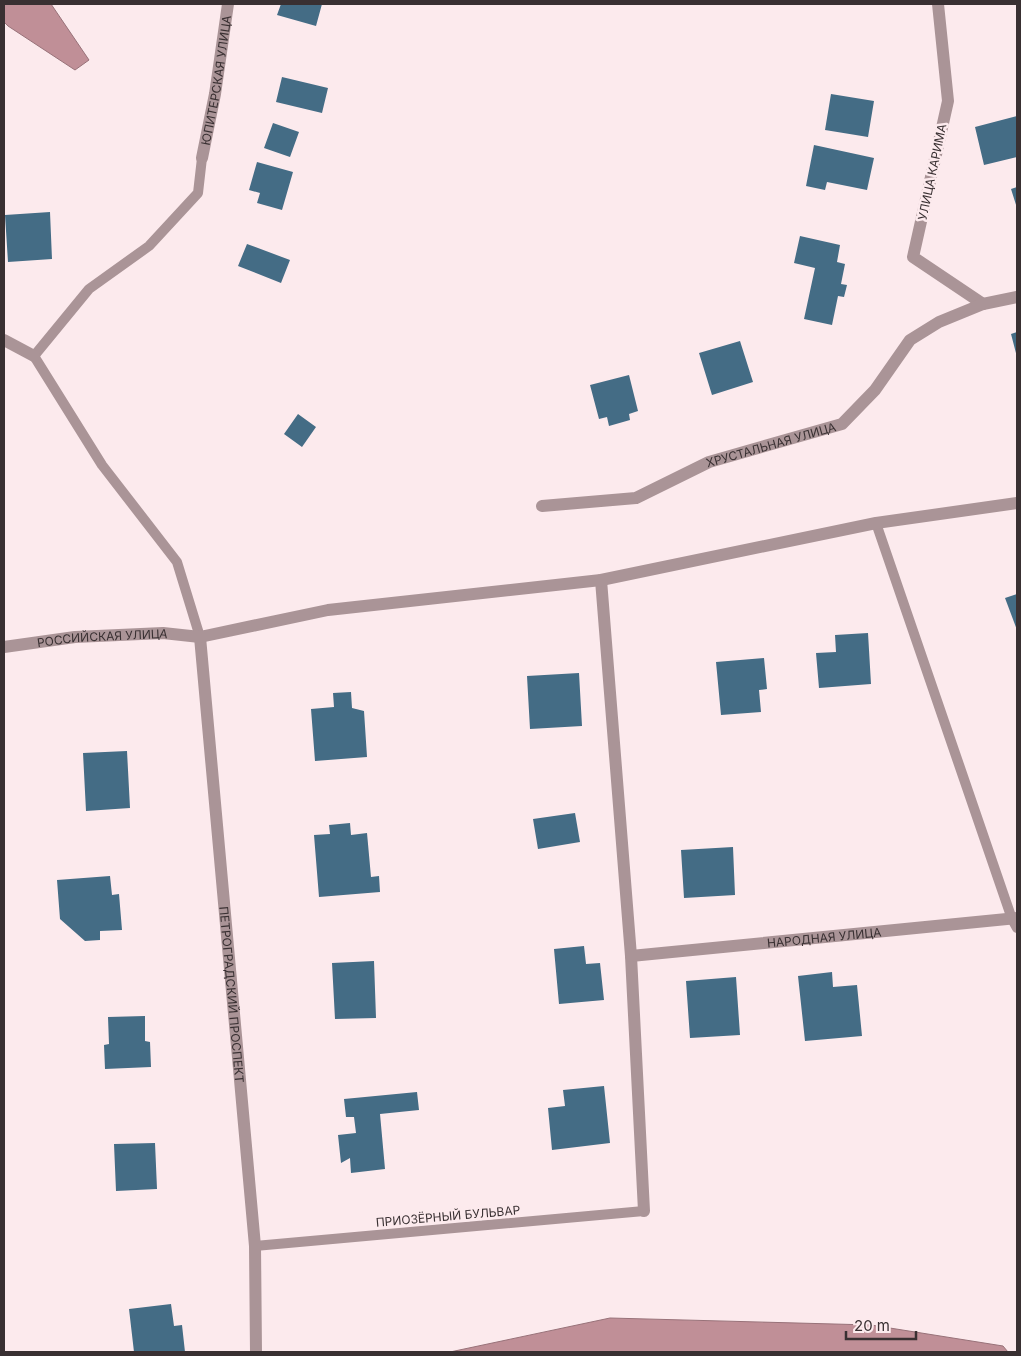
<svg xmlns="http://www.w3.org/2000/svg" width="1021" height="1356" font-family="Inter,sans-serif">
<style>
.water{fill:#c08f97;stroke:#987279}
.building{fill:#446c85}
.lines{fill:none;stroke-linecap:round;stroke-linejoin:round}
.service{stroke:#aa9497;stroke-width:10}
.minor{stroke:#aa9497;stroke-width:12}
.labels{text-anchor:middle;dominant-baseline:central;stroke-width:5;stroke-linejoin:round;paint-order:stroke}
.street-label{font-size:12px;fill:#393032;stroke:#fceaed}
</style>
<rect width="100%" height="100%" fill="#fceaed"/>
<path class="water" d="M4,4H51L89,60L75,70L8,26L4,22Z
M610,1318L871,1325L1003,1346L1008,1352H450Z"/>
<path class="building" d="M281,4H322L316,26L277,15Z
M282,77L328,88L322,113L276,102Z
M831,94L874,101L868,137L825,130Z
M1017,116V157L984,165L975,127Z
M273,123L299,132L290,157L264,148Z
M814,145L874,158L867,190L827,182L825,190L806,186Z
M257,162L293,172L282,210L257,203L260,193L249,190Z
M1017,187V208L1011,189Z
M50,212L52,259L8,262L5,215Z
M800,236L840,245L837,262L845,264L841,284L847,285L844,297L838,296L832,325L804,319L815,268L794,263Z
M247,244L290,260L281,283L238,266Z
M1017,332V357L1011,334Z
M740,341L753,382L712,395L699,353Z
M629,375L638,411L629,414L630,420L609,426L607,417L599,419L590,385Z
M298,414L316,427L302,447L284,434Z
M1017,594V630L1005,598Z
M868,633L871,684L819,688L816,653L836,652L835,635Z
M764,658L767,689L759,690L761,712L721,715L716,662Z
M579,673L582,726L530,729L527,676Z
M351,692L352,708L364,711L367,757L315,761L311,709L334,707L333,693Z
M127,751L130,808L86,811L83,753Z
M575,813L580,842L538,849L533,819Z
M350,823L351,835L367,833L371,877L379,876L380,892L319,897L314,835L330,834L329,825Z
M733,847L735,895L684,898L681,850Z
M110,876L112,895L119,894L122,930L100,931V940L85,941L60,919L57,880Z
M584,946L586,964L600,963L604,1000L559,1004L554,949Z
M374,961L376,1018L335,1019L332,963Z
M832,972L833,987L857,985L862,1036L805,1041L798,976Z
M736,977L740,1035L690,1038L686,981Z
M145,1016V1041L150,1042L151,1067L105,1069L104,1045L109,1044L108,1017Z
M604,1086L610,1143L552,1150L548,1108L565,1106L563,1090Z
M417,1092L419,1110L380,1114L385,1169L351,1173L350,1158L341,1163L338,1135L356,1133L354,1117H346L344,1099Z
M155,1143L157,1189L116,1191L114,1144Z
M171,1304L174,1326L182,1325L185,1352H134L129,1309Z"/>
<g class="lines">
<path class="service" d="M876,523L1012,919L1017,928
M200,637L177,562L102,465L34,356L89,289L149,246L198,193L202,158
M255,1246L644,1211"/>
<g class="minor">
<path d="M938,4L948,101L913,257L983,304"/>
<path id="s1" d="M202,158L215,94L228,4"/>
<path d="M4,340L34,356"/>
<path id="s2" d="M542,506L636,498L709,462L842,424L875,390L910,340L939,322L983,304L1017,297"/>
<path d="M601,580L631,956L644,1211"/>
<path id="s3" d="M200,637L255,1246L256,1352"/>
<path id="s4" d="M4,647L75,637L163,633L200,637L328,610L601,580L876,523L1017,503"/>
<path id="s5" d="M631,956L1017,918"/>
</g>
</g>
<g class="labels">
<g class="street-label">
<text stroke="none"><textPath href="#s1" startOffset="79">ЮПИТЕРСКАЯ УЛИЦА</textPath></text>
<text transform="translate(932 172) rotate(-78)">УЛИЦА КАРИМА</text>
<text stroke="none"><textPath href="#s2" startOffset="240">ХРУСТАЛЬНАЯ УЛИЦА</textPath></text>
<text stroke="none"><textPath href="#s4" startOffset="99">РОССИЙСКАЯ УЛИЦА</textPath></text>
<text stroke="none"><textPath href="#s5" startOffset="194">НАРОДНАЯ УЛИЦА</textPath></text>
<text stroke="none"><textPath href="#s3" startOffset="359">ПЕТРОГРАДСКИЙ ПРОСПЕКТ</textPath></text>
<text transform="translate(448 1216) rotate(-5)">ПРИОЗЁРНЫЙ БУЛЬВАР</text>
</g>
</g>
<rect width="1021" height="1356" fill="none" stroke="#393032" stroke-width="10"/>
<path d="M846 1331v8h70v-8" fill="none" stroke="#393032" stroke-width="2.5"/>
<text x="854" y="1331" font-size="15" fill="#393032" stroke="#fceaed" stroke-width="4" paint-order="stroke">20 m</text>
</svg>
